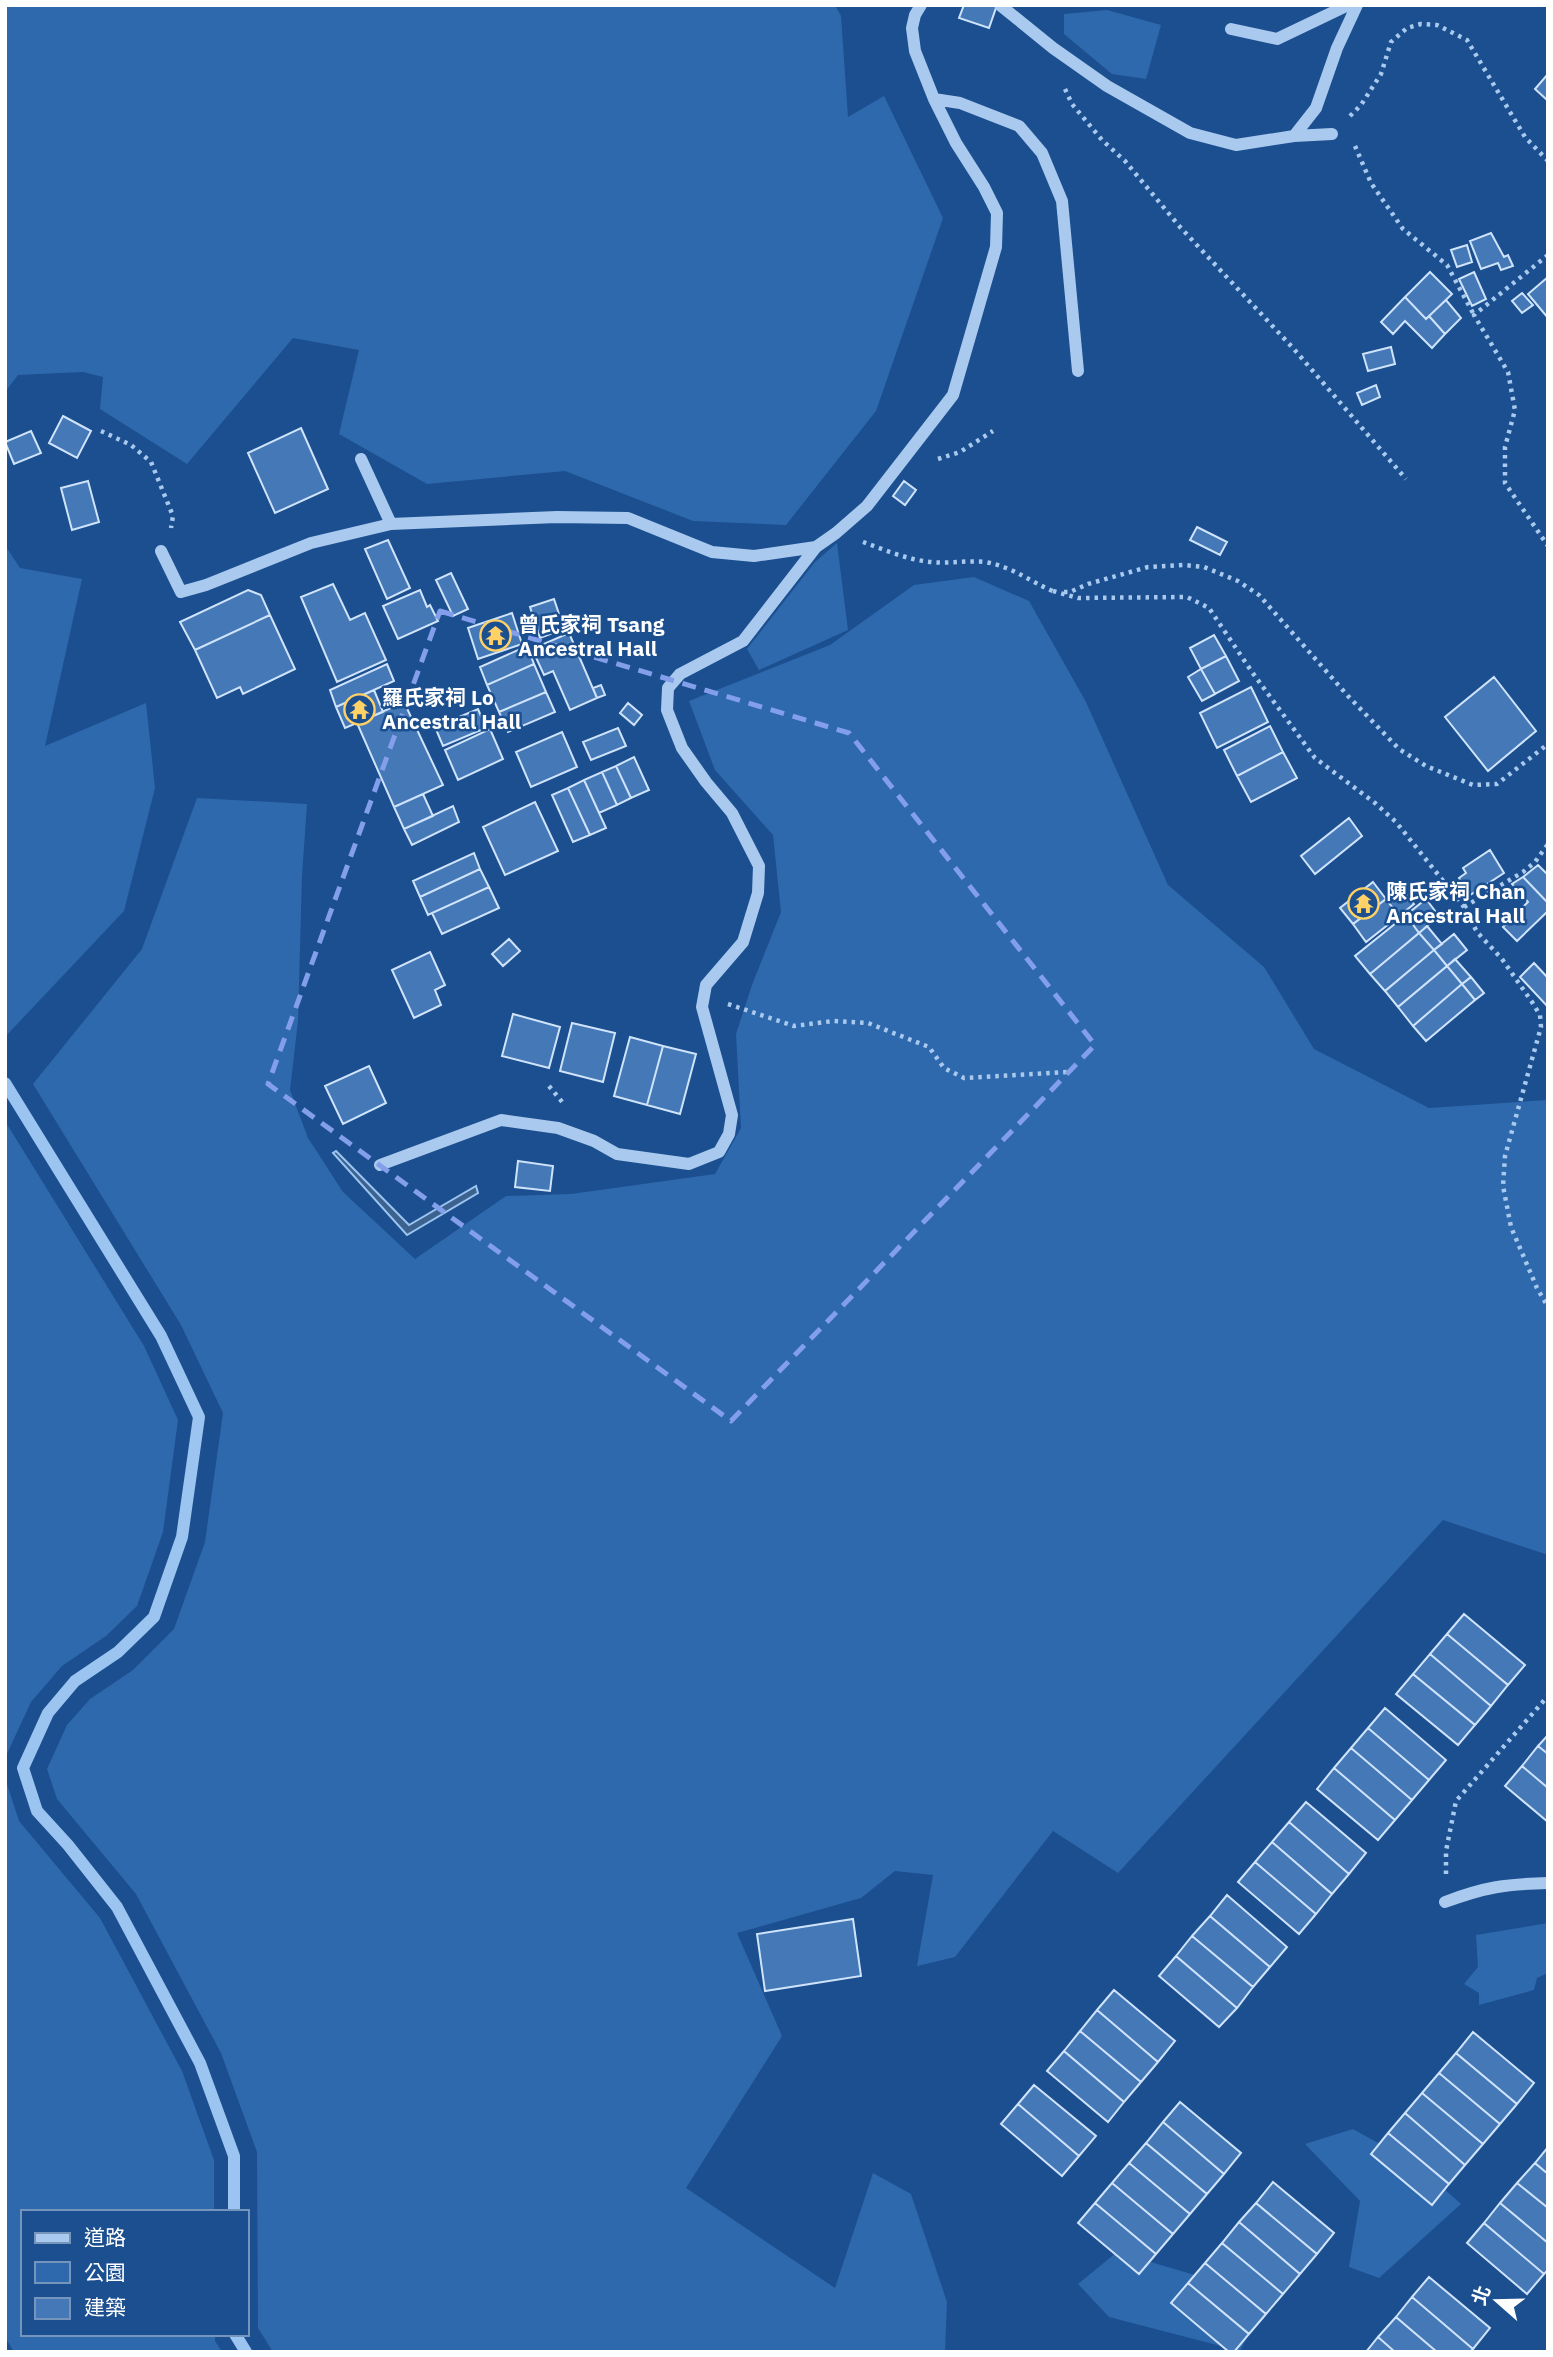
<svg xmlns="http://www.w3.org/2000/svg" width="1553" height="2357" font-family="'IBM Plex Sans','Noto Sans TC',sans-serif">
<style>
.green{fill:#2e69ad}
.water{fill:#3c6290;stroke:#9cc4f0;stroke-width:2}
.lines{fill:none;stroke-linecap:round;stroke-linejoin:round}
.stream{stroke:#9cc4f0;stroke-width:12}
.building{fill:#4478b7;stroke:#cfe3fa;stroke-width:2}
.path{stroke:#a9c9ee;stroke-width:4.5;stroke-dasharray:3.5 5;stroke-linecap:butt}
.minor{stroke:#a9c9ee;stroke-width:12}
.marked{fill:none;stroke:#839eea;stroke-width:5;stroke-dasharray:14 9;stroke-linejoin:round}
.labels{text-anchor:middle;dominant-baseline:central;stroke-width:5;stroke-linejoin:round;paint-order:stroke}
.poi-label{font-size:21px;font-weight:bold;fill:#fff;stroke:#1b4f8f;text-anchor:start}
</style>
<rect width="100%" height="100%" fill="#1b4f8f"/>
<path class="green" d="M5,5H835L841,16L848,117L884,96L943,218L876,411L786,525L693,521L565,471L427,484L339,434L359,350L293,338L187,464L100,409L103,377L83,372L18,375L5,392Z
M1107,10L1161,25L1146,79L1112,74L1064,34V14Z
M837,543L848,630L759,670L747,649L815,562Z
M5,545L20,568L82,579L45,746L146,703L155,788L124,911L5,1037Z
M974,577L1029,601L1086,702L1168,885L1264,967L1314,1049L1429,1108L1548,1100V1555L1443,1520L1118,1873L1053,1831L955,1957L917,1966L933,1875L895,1871L861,1898L737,1933L782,2036L686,2188L835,2288L873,2173L911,2194L947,2302L945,2352H273L258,2328L257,2152L221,2053L136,1894L57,1799L47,1769L67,1725L90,1699L133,1670L174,1629L205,1542L223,1413L181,1325L33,1084L142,949L197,798L307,804L302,876L298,1021L290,1090L308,1138L343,1192L415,1259L506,1196L571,1194L715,1174L741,1128L736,1034L752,985L781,912L773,835L715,770L689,701L830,645L914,585Z
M5,1121L144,1346L178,1420L163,1532L137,1606L106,1636L62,1666L31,1702L5,1758Z
M5,1778L19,1821L100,1918L182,2071L214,2160V2212H23V2334H215V2341L222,2352H14L5,2337Z
M1548,1923V1973L1537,1978L1534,1990L1479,2005V1993L1464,1984L1478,1967L1476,1935Z
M1353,2129L1416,2164L1461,2204L1379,2278L1349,2267L1360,2201L1305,2144Z
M1117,2252L1215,2281L1267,2299L1240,2351L1109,2317L1078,2284Z"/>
<path class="water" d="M336,1151L409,1225L476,1186L478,1193L407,1235L333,1153Z"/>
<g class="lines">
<path class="stream" d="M5,1083L161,1336L199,1417L182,1537L154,1617L118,1652L75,1681L48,1713L23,1768L37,1811L68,1845L117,1907L200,2063L234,2156V2212
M235,2334L246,2352"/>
</g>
<path class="building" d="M964,5H997L989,28L959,18Z
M1547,75L1548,98L1546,99L1535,89Z
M1491,233L1504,257L1508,255L1513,266L1501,270L1498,263L1481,269L1470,241Z
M1467,245L1472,262L1457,267L1451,250Z
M1430,272L1452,294L1426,319L1405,297Z
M1474,272L1486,299L1472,306L1459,279Z
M1548,277V318L1528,294Z
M1522,293L1533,305L1522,313L1512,301Z
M1405,297L1426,319L1429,316L1445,334L1432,348L1405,321L1393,334L1381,322Z
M1446,300L1461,318L1445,334L1429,316Z
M1391,347L1395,364L1368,371L1363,354Z
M1376,385L1380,397L1362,405L1357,393Z
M63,416L91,431L77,458L49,443Z
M301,428L328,489L275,513L248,453Z
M31,431L41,453L14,464L5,442Z
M88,481L99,522L72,530L61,488Z
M904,481L916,490L905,505L893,496Z
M1197,527L1227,542L1220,555L1190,540Z
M388,540L410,588L387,599L365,549Z
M451,573L468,609L453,616L436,580Z
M333,584L350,620L365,613L386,660L337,682L301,597Z
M248,590L261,595L270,615L195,650L180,622Z
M420,590L427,607L430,605L438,621L398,639L383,606Z
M554,599L564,629L540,638L530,607Z
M512,613L522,644L478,659L468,628Z
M270,615L295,669L243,694L240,687L217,698L195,650Z
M569,633L597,698L570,710L553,671L544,675L532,649Z
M1214,635L1226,656L1201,669L1190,648Z
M527,646L534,664L487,685L480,667Z
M1226,656L1239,681L1215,694L1201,669Z
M387,664L394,681L336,707L330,690Z
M534,664L546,692L499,712L487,685Z
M1201,669L1215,694L1202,701L1188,677Z
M1494,677L1536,731L1488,771L1445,717Z
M601,685L605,695L597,698L593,688Z
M1251,687L1268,722L1217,748L1200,713Z
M374,690L383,712L345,728L336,707Z
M546,692L555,712L508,732L499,712Z
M404,702L443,785L394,807L357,723Z
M628,703L642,715L634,725L620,713Z
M478,709L486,728L443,746L435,727Z
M1270,726L1283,752L1237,776L1224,750Z
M618,728L626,746L591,760L583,742Z
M490,729L503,759L458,780L445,750Z
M562,732L577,767L531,787L516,752Z
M1283,752L1297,778L1251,802L1237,776Z
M634,757L649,790L631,798L616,766Z
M616,766L631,798L617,805L602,772Z
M602,772L617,805L599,813L584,780Z
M584,780L606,828L590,835L568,788Z
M568,788L590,835L573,842L552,795Z
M423,794L433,816L404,829L394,807Z
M535,802L558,851L505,875L483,827Z
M453,806L459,822L412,845L404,829Z
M1349,818L1362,836L1315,874L1301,856Z
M1490,850L1504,873L1470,895L1459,878L1466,873L1463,868Z
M474,853L480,869L420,897L413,881Z
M1538,865L1548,875V903L1523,877Z
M480,869L489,887L428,915L420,897Z
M1523,877L1548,903V911L1517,941L1503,927L1528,902L1512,884Z
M1373,882L1386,899L1353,924L1340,908Z
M489,887L499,908L442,934L432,913Z
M1401,887L1414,904L1399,916L1386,899Z
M1386,899L1399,916L1366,942L1353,924Z
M1426,899L1439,916L1419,933L1406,915Z
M1406,915L1419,933L1370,974L1355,956Z
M1427,926L1442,944L1434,950L1419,933Z
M1419,933L1434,950L1385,991L1370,974Z
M1454,934L1467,950L1447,966L1434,950Z
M509,939L520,951L503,966L492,954Z
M1434,950L1447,966L1398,1007L1385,991Z
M430,952L445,985L435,990L441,1005L414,1018L392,970Z
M1455,959L1471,977L1462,984L1447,966Z
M1534,963L1548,978V1007L1520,977Z
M1447,966L1462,984L1413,1026L1398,1007Z
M1471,977L1484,993L1475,1000L1462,984Z
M1462,984L1475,1000L1426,1041L1413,1026Z
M513,1014L560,1027L549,1068L502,1056Z
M572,1023L615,1033L603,1082L560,1071Z
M630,1037L663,1046L647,1105L614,1096Z
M663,1046L696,1054L680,1114L647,1105Z
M369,1066L386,1103L343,1124L325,1086Z
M518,1161L553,1166L550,1191L515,1187Z
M1464,1614L1525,1665L1508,1685L1447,1634Z
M1447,1634L1508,1685L1491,1706L1430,1654Z
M1430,1654L1491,1706L1475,1725L1413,1674Z
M1413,1674L1475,1725L1458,1745L1396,1694Z
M1385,1708L1446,1760L1429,1780L1368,1728Z
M1368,1728L1429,1780L1412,1800L1351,1748Z
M1548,1735V1754L1538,1746Z
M1538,1746L1548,1754V1788L1522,1766Z
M1351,1748L1412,1800L1395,1820L1334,1768Z
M1522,1766L1548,1788V1822L1505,1786Z
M1334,1768L1395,1820L1378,1840L1317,1789Z
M1306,1802L1366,1853L1349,1874L1289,1822Z
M1289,1822L1349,1874L1332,1894L1272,1842Z
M1272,1842L1332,1894L1316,1914L1255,1862Z
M1255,1862L1316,1914L1299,1934L1238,1882Z
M1227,1895L1287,1947L1270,1967L1210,1916Z
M1210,1916L1270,1967L1253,1987L1192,1936Z
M853,1919L861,1976L765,1991L757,1934Z
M1192,1936L1253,1987L1237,2008L1176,1956Z
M1176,1956L1237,2008L1219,2027L1159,1976Z
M1114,1990L1175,2041L1158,2062L1097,2010Z
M1097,2010L1158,2062L1141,2082L1080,2031Z
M1080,2031L1141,2082L1124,2102L1064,2051Z
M1473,2032L1534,2083L1517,2104L1456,2053Z
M1064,2051L1124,2102L1108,2122L1047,2071Z
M1456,2053L1517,2104L1500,2124L1439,2073Z
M1439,2073L1500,2124L1483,2144L1422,2093Z
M1034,2085L1096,2136L1079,2156L1018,2104Z
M1422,2093L1483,2144L1465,2165L1405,2113Z
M1180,2102L1241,2153L1224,2174L1163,2122Z
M1018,2104L1079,2156L1062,2176L1001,2124Z
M1405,2113L1465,2165L1449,2184L1388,2133Z
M1163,2122L1224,2174L1207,2194L1146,2143Z
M1388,2133L1449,2184L1432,2205L1371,2154Z
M1146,2143L1207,2194L1190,2214L1129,2163Z
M1548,2147V2174L1535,2163Z
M1129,2163L1190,2214L1173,2234L1112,2183Z
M1535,2163L1548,2174V2208L1517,2183Z
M1273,2182L1334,2233L1317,2254L1256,2203Z
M1112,2183L1173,2234L1156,2254L1095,2203Z
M1517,2183L1548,2208V2243L1500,2203Z
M1095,2203L1156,2254L1139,2274L1078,2223Z
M1256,2203L1317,2254L1300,2274L1239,2222Z
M1500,2203L1548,2243V2270L1544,2274L1484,2223Z
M1239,2222L1300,2274L1283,2294L1222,2243Z
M1484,2223L1544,2274L1527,2294L1467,2243Z
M1222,2243L1283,2294L1266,2314L1205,2263Z
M1205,2263L1266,2314L1249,2334L1188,2283Z
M1429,2277L1490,2328L1473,2349L1412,2297Z
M1188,2283L1249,2334L1234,2352H1229L1171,2303Z
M1412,2297L1473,2349L1470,2352H1437L1396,2317Z
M1396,2317L1437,2352H1395L1378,2337Z
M1378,2337L1395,2352H1366Z"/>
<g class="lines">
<path class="path" d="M1065,89L1072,104L1102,140L1125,161L1180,227L1293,348L1406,479
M1350,116L1361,105L1381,74L1391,42L1407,28L1421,24L1437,25L1467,40L1525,137L1548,161
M1355,146L1371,183L1403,229L1447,265L1474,315
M1548,255L1474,315L1508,372L1515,410L1505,447V483L1548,546
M101,431L131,445L151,462L173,516L171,528
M938,459L960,452L993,431
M863,542C885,550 908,560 931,562C949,564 967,560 985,562C1014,567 1030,582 1055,592
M1053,591L1078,598L1187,597L1209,608L1252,672L1315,758L1375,803L1396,822L1464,907L1477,932L1502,959L1532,1002L1540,1015L1541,1027L1505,1156L1503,1186L1511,1227L1537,1288L1548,1307
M1064,592H1070L1088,584L1148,567L1184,565L1204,567L1238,581L1259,595L1348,696L1399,749L1426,766L1473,785L1497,784L1548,744
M1464,907L1523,872L1535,862L1548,844
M728,1004L794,1026L833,1021L868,1023L929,1047L944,1068L964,1078L1067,1072
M549,1086L563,1103
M1446,1874V1851L1456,1801L1548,1696"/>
<path class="minor" d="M1000,5L1053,48L1107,86L1190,133L1236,145L1294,136L1316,108L1337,48L1357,5
M1231,29L1277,39L1348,5
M934,99L960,103L1019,126L1042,153L1062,201L1078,371
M1294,136L1332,134
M361,459L391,524
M161,551L181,592L206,585L311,543L391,524L557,517L628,518L712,552L754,556L816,547L836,533L867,506L953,395L996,247L997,213L984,187L956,143L934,99L915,51L912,28L915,15L921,5
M380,1165L501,1120L558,1128L594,1141L617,1154L689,1164L719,1152L729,1134L732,1115L702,1007L706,985L743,942L758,893L759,866L732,813L706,782L682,748L667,710L668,688L680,674L743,641L816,547
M1445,1902C1485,1887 1506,1884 1548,1883"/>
</g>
<path class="marked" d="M440,611L849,733L1095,1045L731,1421L268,1084Z"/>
<defs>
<symbol id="temple-ring" viewBox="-11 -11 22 22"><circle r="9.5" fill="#1b4f8f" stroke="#ffd166" stroke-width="1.5"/><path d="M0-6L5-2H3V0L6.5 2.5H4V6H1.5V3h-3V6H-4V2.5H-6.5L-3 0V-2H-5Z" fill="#ffd166"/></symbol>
</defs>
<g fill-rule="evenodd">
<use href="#temple-ring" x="478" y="618" width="35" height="35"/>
<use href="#temple-ring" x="342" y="692" width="35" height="35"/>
<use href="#temple-ring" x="1346" y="886" width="35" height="35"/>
</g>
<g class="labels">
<g class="poi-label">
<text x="518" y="624">曾氏家祠 Tsang<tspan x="518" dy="24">Ancestral Hall</tspan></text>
<text x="382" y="697">羅氏家祠 Lo<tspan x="382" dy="24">Ancestral Hall</tspan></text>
<text x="1386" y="891">陳氏家祠 Chan<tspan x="1386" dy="24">Ancestral Hall</tspan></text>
</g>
</g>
<rect width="1553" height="2357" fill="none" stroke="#ffffff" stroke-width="14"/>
<rect x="21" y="2210" width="228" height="126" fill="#1b4f8f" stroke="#7695bc" stroke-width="2"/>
<rect x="35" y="2233" width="35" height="10" fill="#a9c9ee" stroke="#7695bc" stroke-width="2"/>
<text x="84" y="2245" font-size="21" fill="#ffffff">道路</text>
<rect x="35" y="2262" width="35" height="21" fill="#2e69ad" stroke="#7695bc" stroke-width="2"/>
<text x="84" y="2280" font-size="21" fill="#ffffff">公園</text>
<rect x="35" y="2298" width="35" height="21" fill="#4478b7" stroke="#7695bc" stroke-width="2"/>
<text x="84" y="2315" font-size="21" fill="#ffffff">建築</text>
<g transform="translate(1497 2301) rotate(290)" stroke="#1b4f8f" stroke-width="5" paint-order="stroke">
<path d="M0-5L12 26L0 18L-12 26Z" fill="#ffffff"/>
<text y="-10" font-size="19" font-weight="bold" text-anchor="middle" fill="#ffffff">北</text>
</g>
</svg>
